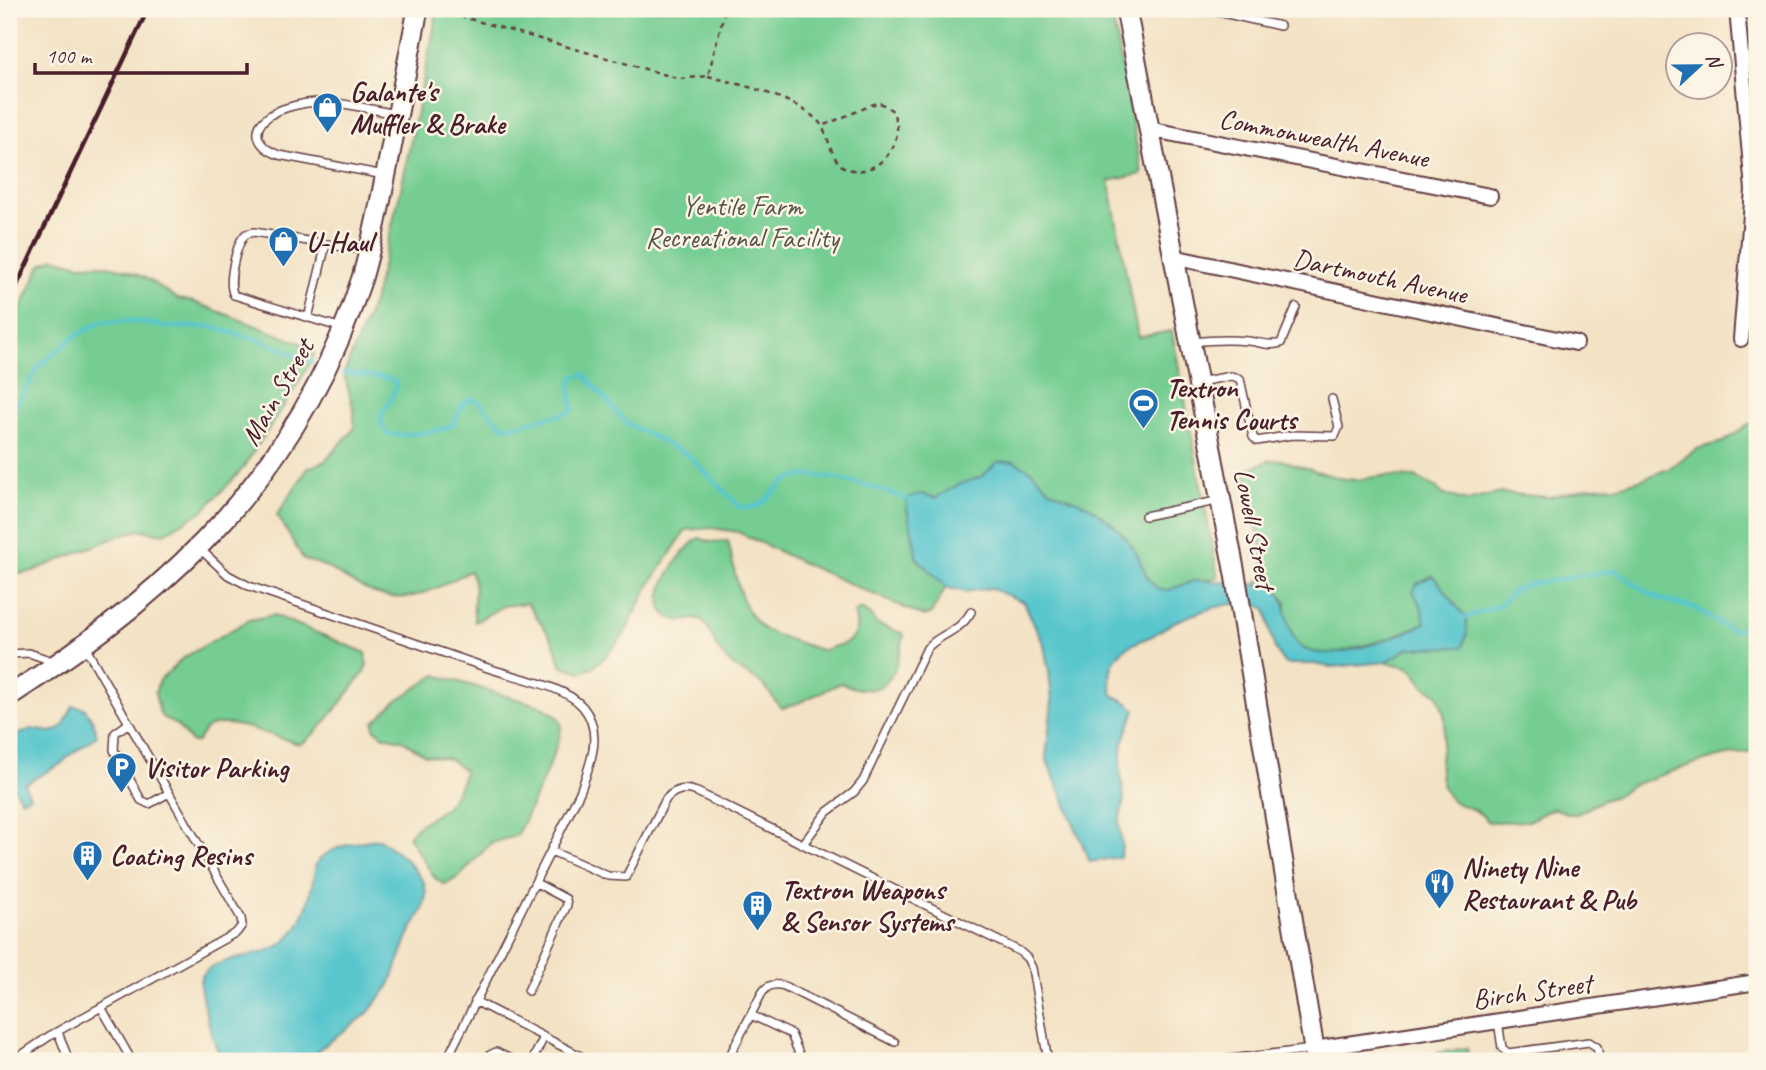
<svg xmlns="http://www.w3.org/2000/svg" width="1766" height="1070" font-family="Caveat,sans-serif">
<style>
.green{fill:#75cd93;stroke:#60765f;stroke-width:2}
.water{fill:#58c6cd;stroke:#51727c;stroke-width:2}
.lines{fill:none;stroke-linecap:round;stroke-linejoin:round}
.stream{stroke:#58c6cd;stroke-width:4.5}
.lane-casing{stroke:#633c42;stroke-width:10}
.street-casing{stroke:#633c42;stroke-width:18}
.secondary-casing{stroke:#633c42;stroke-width:23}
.path{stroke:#633c42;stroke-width:2.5;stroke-dasharray:5 5;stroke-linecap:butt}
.lane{stroke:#fff;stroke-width:7}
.street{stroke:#fff;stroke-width:14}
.secondary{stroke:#fff;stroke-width:19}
.rail{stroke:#4a1f2b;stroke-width:4.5}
.labels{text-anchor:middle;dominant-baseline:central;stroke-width:5;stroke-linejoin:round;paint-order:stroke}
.poi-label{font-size:28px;font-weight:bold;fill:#4a1f2b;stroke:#fcf5e5;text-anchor:start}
.street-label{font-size:28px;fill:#4a1f2b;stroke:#fcf5e5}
.park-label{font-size:28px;fill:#57534a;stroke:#fcf5e5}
</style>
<rect width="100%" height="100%" fill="#fcf5e5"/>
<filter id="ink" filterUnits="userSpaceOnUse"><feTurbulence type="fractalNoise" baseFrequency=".0143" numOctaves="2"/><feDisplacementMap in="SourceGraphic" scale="14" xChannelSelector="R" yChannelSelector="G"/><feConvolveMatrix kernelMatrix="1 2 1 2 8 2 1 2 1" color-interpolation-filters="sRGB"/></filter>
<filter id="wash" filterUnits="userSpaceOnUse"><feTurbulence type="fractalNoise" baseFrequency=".00686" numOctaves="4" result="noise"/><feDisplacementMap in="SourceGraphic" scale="28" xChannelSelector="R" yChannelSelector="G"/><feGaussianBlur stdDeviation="1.57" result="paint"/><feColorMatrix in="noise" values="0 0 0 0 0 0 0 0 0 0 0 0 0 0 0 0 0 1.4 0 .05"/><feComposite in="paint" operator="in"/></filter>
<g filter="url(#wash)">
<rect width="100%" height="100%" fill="#f3e2c4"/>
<path class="green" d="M438,9H1111L1142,174L1109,181L1138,337L1172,331L1218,577L1105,607L906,508L915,536L916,557L946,587L931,614L923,616L807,565L738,532L712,528L686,530L648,587L624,635L604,658L592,668L581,672L562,666L552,639L527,603L503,606L475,622C470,601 480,589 470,571C425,594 401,611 353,583C333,571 327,565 304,560L277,515L308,468L325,461L354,429V411L344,373L373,303L401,189Z
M54,258L81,265L98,264L126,270L147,279L178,299L194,302L311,347L315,354L298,384L241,471L204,510L163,534L142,530L126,533L33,571L18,574L14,570L9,558V333L41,265Z
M1757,421V752L1727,755L1696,763L1630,786L1619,795L1603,800L1577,814H1569L1554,808L1528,821L1488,822C1476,804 1457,809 1448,796C1432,772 1444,746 1445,721C1445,712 1440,702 1437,694L1424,686L1414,671L1407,667L1386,662L1409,648L1429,646L1466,616C1451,604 1447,588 1432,576L1417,584L1426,623L1385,640L1328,655L1310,652L1297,645L1286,619V602L1274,586L1256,584L1263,577V552L1261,539L1249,510L1246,470L1268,461L1281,460L1339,478L1356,480L1381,476L1415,477L1437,488L1442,494L1467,501L1500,493L1549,497L1591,487L1619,486L1643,479L1668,469L1697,449L1723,442L1745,427Z
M699,538L710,542L728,541C736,572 737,609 765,630C770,633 816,649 822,650C826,650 829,648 833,647C854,642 861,634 854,613L861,609L870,615L877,624L904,634C899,658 894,694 862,689C855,689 847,685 841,683L798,703L783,708C773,702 770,690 761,683C743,670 732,670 718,649C711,638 709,623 697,618C689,621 677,622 669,617C643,602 682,548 699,538Z
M274,615L366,653L367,664L363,674C350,690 316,739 299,744C276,738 228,715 207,728C203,731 200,738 197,742H191L178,726L162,717L159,711L155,693L159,681L183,658L249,620Z
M436,675L540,706C548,710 558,714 561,723C565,737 525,819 516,836L491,843L460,876L445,885L435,878L408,836C417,823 431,819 443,809C452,802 463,782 464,770L449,759L425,755L402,740L384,736L374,728V722L395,702Z
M1467,1048L1469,1061H1439L1437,1053Z"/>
<path class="water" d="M1013,461L1031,470L1050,490L1089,506L1115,526L1127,539L1137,554L1147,577L1157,589L1166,591L1196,580L1274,586C1290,602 1284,622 1295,640C1313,672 1401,636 1425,623L1421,605L1413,592L1417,584L1432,576C1447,588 1451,604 1466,616L1467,633L1463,647L1409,648L1386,662L1331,667L1314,664H1286C1270,649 1271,629 1266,609C1246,594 1201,611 1179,620C1170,623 1161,631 1152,636C1143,640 1130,644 1123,650C1109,662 1108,679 1113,695L1128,703L1135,710L1123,743L1120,768L1124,800L1119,822L1122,846L1120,857L1090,862L1046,758L1052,701L1049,672L1044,645L1024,602L990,588L965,592L946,587L916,557C915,536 907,518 906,499C917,493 923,493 935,498L958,485L983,476L997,462Z
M73,706L84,708L93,721L97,736L69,756L61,764L24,784L30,796L21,800L13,786L9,788V739L31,729L51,732L57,730L63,726Z
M379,839L405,858L424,882L426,894L423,909L408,936L390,985L367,1014L318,1050L313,1061H223C213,1044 209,1024 204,1005C203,998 200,990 200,983C202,955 264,960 283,943C307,923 311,893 316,864C326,847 359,841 379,839Z"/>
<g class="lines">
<path class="stream" d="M344,373L386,378L396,382C396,406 368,413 388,434C408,436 434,433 453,425L462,405L471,399L480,403L502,426C522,428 524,422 540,419C552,416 562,416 573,410L570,388L573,378L584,374L626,423L688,455L740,507C770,512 770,484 796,477C822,470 883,490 909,500
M9,413L23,395L39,366L74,337L101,322L133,321L168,327H213L259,340L312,361
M1462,619L1500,605L1514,590L1530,584L1615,570L1647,592L1660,599L1695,608L1727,628L1733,630L1757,624"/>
</g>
</g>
<g filter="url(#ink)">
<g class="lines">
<defs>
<path id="lane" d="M1205,9L1280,26
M384,175L279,155C255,146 249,127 274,113C285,107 303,103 316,102C334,100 377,111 397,114
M308,318L326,244
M342,328L234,295C227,284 236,242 246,234L254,232L368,251
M1191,342C1210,340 1229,339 1248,341C1260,342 1270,347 1281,343L1296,307
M1199,382L1231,376L1240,379L1253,437L1257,441L1292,435L1335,436L1339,427L1332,399
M1145,516L1221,500
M199,548L228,575L249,586C328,613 407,640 485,667C512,677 565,685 583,707C604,733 590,765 580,792L446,1061
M9,654L29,653L55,662
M129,723L115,733L114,750L141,800L149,804L169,793
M803,844L827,812L854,792L863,781L927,648C942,632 959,633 971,612
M551,851L608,876L626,877L666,799C675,789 685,787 697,792L1019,951L1027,958L1032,968L1048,1061
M528,991L567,905L566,899L536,883
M475,1001L590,1061
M101,1007L132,1061
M751,1015L791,1034L802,1061
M1498,1021L1502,1048L1508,1053L1589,1042L1597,1047L1600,1061
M58,1032L69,1061
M13,1061L51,1035L237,932L242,925L241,918L84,645
M486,1061L488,1056L496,1052L515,1061
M532,1061L544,1037
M727,1061L762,993C767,985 775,983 784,986L895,1042
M1213,1061L1313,1049"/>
<path id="street" d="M1737,9L1753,190L1741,339
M1148,129L1490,196
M1173,257L1576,343
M1314,1049L1757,982"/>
<path id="secondary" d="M1126,9L1235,574L1316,1061
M9,696C175,589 300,471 362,278C373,241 380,202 388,164C398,112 408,61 418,9"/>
</defs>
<use href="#lane" class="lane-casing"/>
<use href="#street" class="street-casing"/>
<use href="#secondary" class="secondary-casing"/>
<path class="path" d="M457,9L456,15L680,79L708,76L725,9
M435,11L456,15
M708,76C742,85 791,96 817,120C831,133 828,162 848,169C873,177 899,152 897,126C897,122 894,116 893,111L879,102L822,126"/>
<use href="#lane" class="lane"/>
<use href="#street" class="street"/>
<use href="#secondary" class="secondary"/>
<path class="rail" d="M9,302L148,9"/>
</g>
</g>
<defs>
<symbol id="shop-pin" viewBox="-11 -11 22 30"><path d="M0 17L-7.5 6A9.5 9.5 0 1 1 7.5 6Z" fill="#1f6fb2" stroke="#fcf5e5"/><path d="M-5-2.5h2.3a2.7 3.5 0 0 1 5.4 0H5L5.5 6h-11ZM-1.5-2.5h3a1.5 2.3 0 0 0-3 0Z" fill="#fff"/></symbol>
<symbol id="stadium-pin" viewBox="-11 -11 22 30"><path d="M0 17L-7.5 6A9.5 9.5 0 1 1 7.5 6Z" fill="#1f6fb2" stroke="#fcf5e5"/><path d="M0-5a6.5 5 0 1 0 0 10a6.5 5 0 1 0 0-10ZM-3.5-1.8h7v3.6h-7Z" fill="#fff"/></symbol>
<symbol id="parking-pin" viewBox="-11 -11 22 30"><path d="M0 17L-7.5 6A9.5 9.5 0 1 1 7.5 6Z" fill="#1f6fb2" stroke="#fcf5e5"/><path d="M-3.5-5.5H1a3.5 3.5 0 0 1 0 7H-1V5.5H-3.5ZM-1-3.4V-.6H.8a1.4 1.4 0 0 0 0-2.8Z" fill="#fff"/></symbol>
<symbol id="building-pin" viewBox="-11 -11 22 30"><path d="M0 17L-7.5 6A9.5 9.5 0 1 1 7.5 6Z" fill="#1f6fb2" stroke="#fcf5e5"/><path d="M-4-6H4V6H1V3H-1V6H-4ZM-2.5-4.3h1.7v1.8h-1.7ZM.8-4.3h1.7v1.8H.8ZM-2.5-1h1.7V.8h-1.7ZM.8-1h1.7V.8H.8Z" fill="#fff"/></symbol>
<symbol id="restaurant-pin" viewBox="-11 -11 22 30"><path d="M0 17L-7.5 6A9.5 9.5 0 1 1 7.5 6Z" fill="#1f6fb2" stroke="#fcf5e5"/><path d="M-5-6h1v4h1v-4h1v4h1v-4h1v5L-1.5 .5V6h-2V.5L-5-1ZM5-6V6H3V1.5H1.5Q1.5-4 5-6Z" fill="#fff"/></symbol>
</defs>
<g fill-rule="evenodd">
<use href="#shop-pin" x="310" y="90" width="35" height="47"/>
<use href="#shop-pin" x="266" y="224" width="35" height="47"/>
<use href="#stadium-pin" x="1126" y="386" width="35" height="47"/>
<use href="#parking-pin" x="104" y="750" width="35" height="47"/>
<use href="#building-pin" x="70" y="838" width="35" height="47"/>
<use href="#restaurant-pin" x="1422" y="866" width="35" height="47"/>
<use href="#building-pin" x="740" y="888" width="35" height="47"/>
</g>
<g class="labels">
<g class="poi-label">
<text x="350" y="91">Galante's<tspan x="350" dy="32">Muffler &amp; Brake</tspan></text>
<text x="306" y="241">U-Haul</text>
<text x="1166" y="387">Textron<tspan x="1166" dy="32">Tennis Courts</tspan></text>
<text x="144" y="767">Visitor Parking</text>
<text x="110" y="855">Coating Resins</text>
<text x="1462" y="867">Ninety Nine<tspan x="1462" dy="32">Restaurant &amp; Pub</tspan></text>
<text x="781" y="889">Textron Weapons<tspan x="781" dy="32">&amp; Sensor Systems</tspan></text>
</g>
<g class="street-label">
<text transform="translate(1324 138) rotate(11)">Commonwealth Avenue</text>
<text transform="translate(1380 276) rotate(12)">Dartmouth Avenue</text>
<text transform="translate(277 392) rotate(-60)">Main Street</text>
<text transform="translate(1255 529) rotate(79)">Lowell Street</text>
<text transform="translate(1532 991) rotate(-8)">Birch Street</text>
</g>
<g class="park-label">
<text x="742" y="205">Yentile Farm<tspan x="742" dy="32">Recreational Facility</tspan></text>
</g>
</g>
<rect width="1766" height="1070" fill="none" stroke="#fcf5e5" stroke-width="35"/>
<g transform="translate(1699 66) rotate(68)"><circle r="33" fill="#fcf5e5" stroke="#b59f9b" stroke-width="2"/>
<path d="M0-5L12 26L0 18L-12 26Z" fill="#1f6fb2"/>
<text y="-10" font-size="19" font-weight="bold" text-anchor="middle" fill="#4a1f2b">N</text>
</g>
<path d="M35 63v10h212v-10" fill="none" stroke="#4a1f2b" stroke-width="3.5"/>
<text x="46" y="63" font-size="21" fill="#4a1f2b" stroke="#fcf5e5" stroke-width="5" paint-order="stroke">100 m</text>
</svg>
